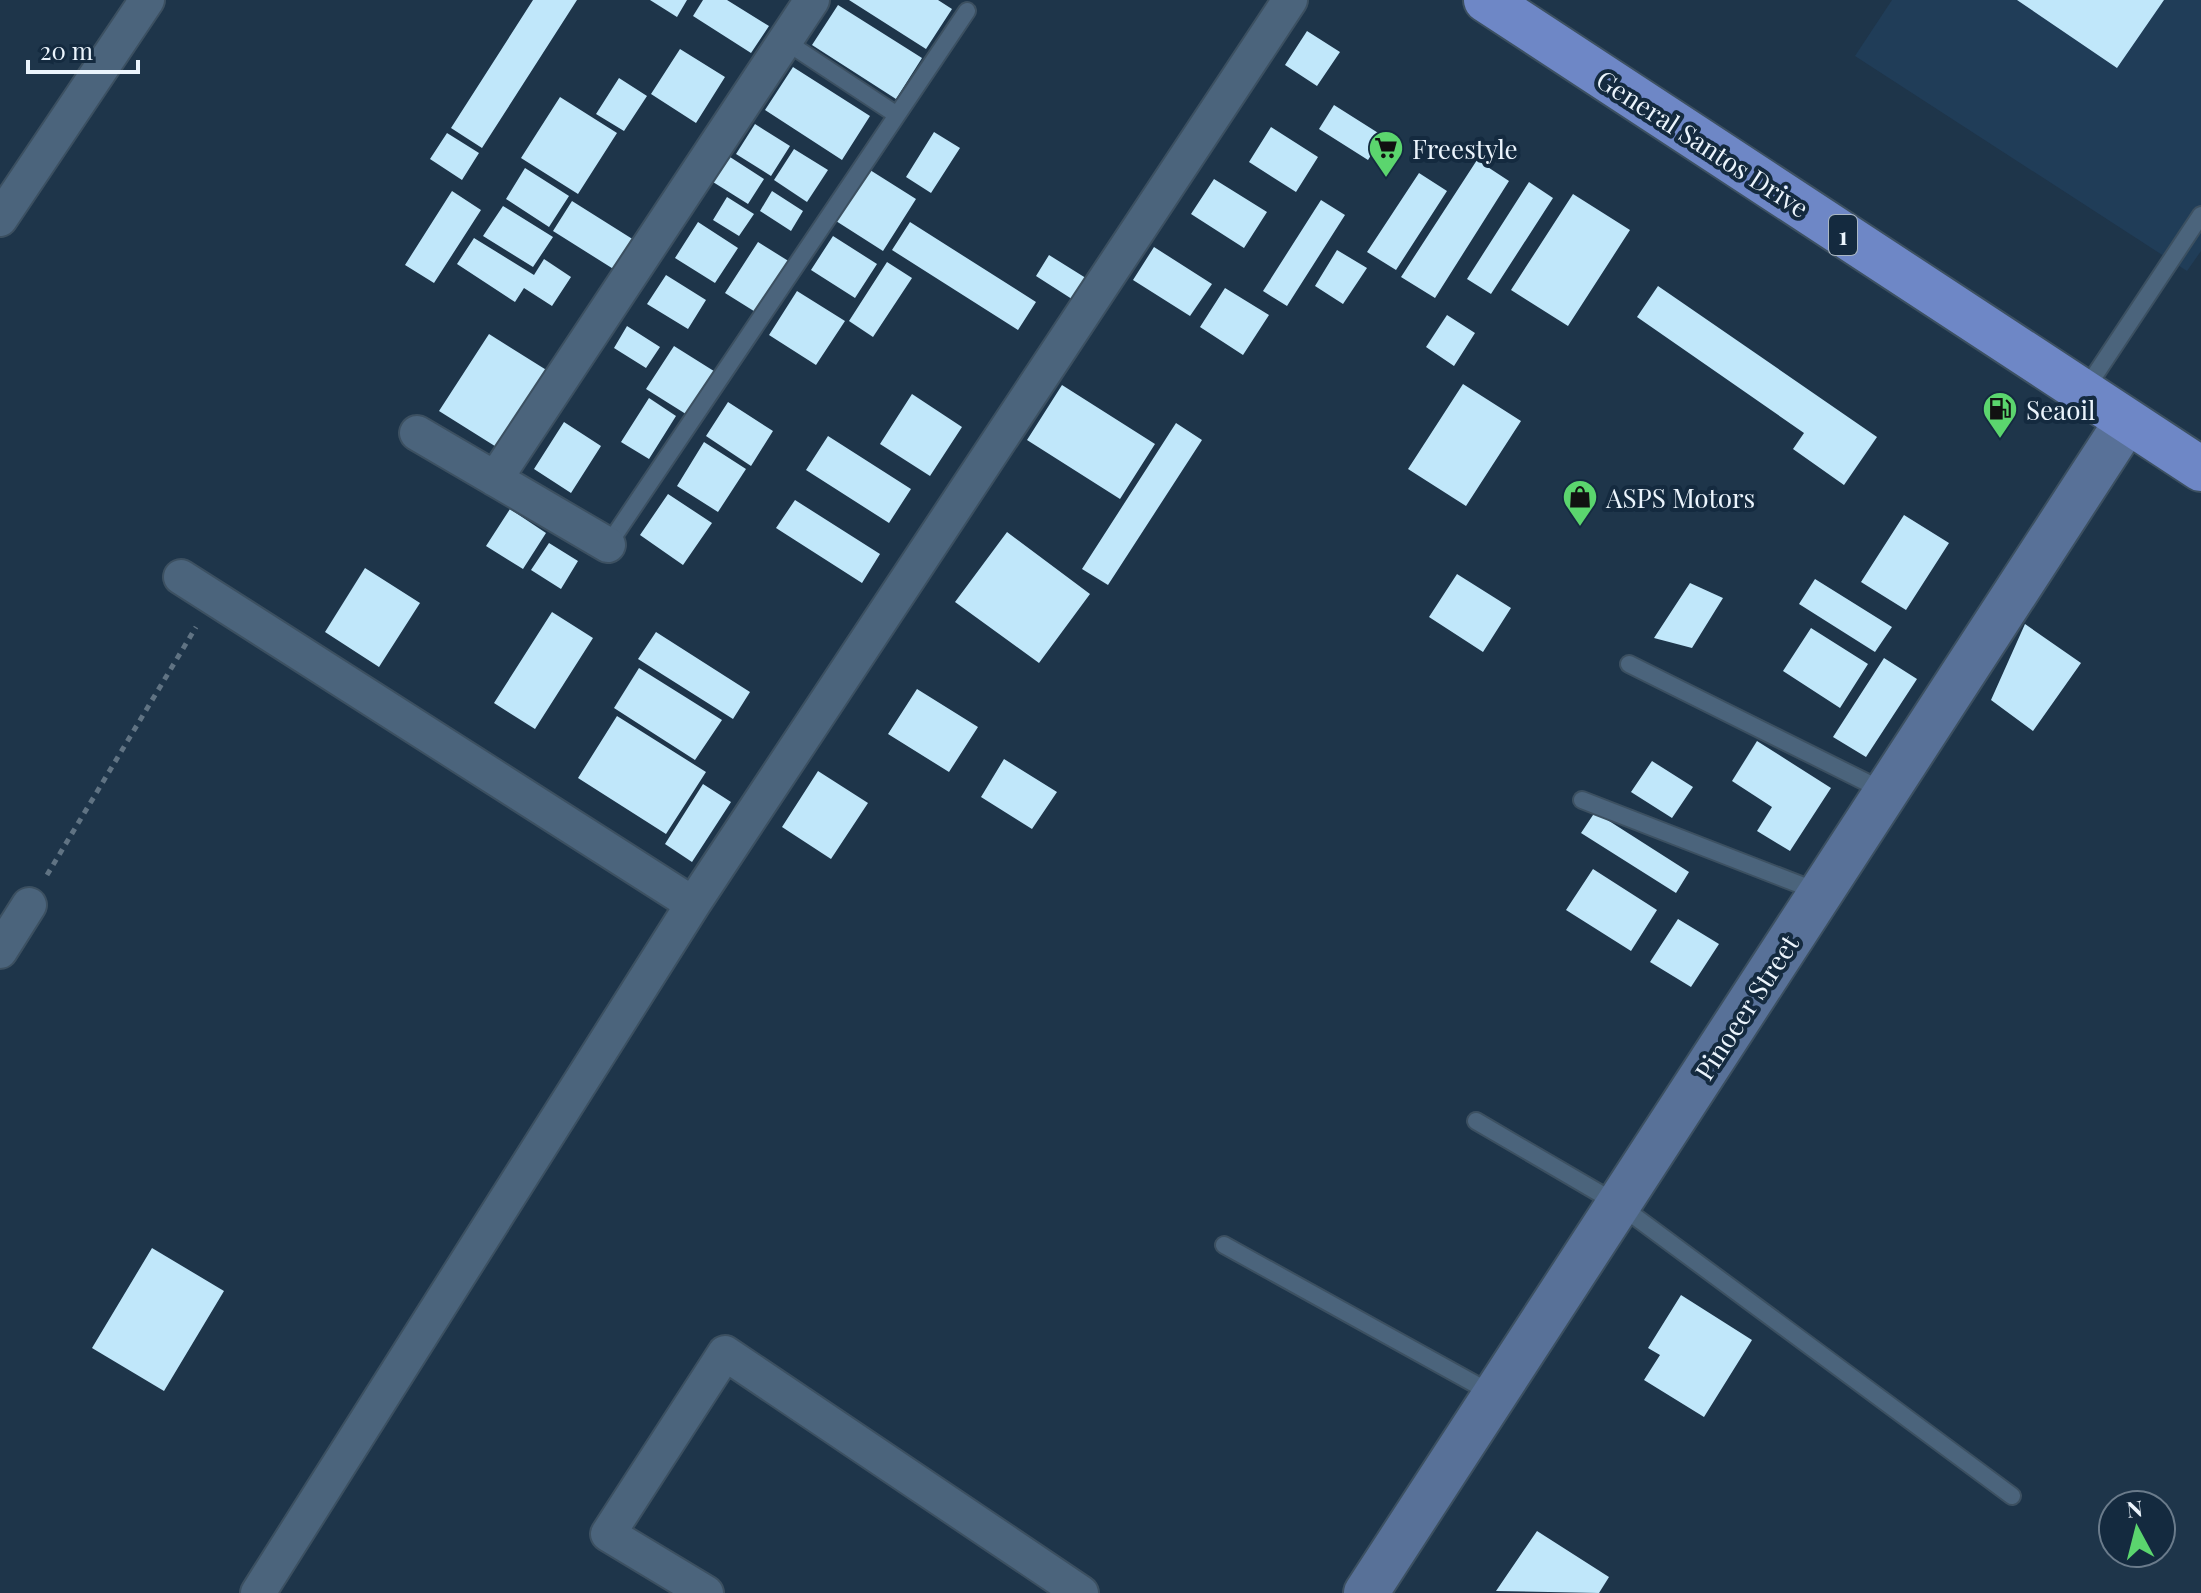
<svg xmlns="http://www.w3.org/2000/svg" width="2201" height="1593" font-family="'Playfair Display',serif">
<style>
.built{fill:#203d58}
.building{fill:#c0e7fa}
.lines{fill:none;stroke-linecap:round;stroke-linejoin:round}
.service-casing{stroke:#3c5061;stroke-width:20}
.minor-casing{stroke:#3c5061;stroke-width:38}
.secondary-casing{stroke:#3c5061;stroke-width:48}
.trunk-casing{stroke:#3c5061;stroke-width:48}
.path{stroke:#607383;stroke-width:5;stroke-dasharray:6 6;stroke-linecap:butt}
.service{stroke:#4b647c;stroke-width:16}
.minor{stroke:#4b647c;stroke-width:34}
.secondary{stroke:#587198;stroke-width:44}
.trunk{stroke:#6e87c6;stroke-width:44}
.labels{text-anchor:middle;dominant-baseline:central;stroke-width:8;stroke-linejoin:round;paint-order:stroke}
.shield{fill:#142a3f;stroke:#aab7c3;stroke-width:2}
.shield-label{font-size:24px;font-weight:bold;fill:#ebf4fc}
.street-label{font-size:26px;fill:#ebf4fc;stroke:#142a3f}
.poi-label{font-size:26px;fill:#ebf4fc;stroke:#142a3f;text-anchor:start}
</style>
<rect width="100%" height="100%" fill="#1e354a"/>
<path class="built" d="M1892,0H2201V251L2187,271L1855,56Z"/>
<path class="building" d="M533,0H577L482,148L451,128Z
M650,0H687L677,17Z
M703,0H727L769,26L751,53L693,16Z
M849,0H938L952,9L926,49Z
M2017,0H2164L2117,68Z
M838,5L922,58L896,99L812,45Z
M1307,31L1340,52L1317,86L1285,65Z
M680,49L725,77L696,123L651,94Z
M793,67L870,116L842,160L765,110Z
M619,78L647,96L624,131L596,114Z
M560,97L617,133L578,194L521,158Z
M1334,105L1383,136L1368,160L1319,129Z
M755,124L790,146L771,176L736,154Z
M1271,127L1318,157L1296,192L1249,162Z
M934,132L960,148L931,193L906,177Z
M447,133L479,153L462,180L430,159Z
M794,149L828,170L807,202L774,180Z
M730,157L764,179L748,204L713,182Z
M1477,160L1509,181L1435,298L1401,277Z
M525,168L569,196L549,227L506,199Z
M870,170L916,199L883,251L836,221Z
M1419,173L1447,191L1396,270L1367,252Z
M1214,179L1267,212L1244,248L1191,214Z
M1529,182L1553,198L1491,294L1467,279Z
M452,191L481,210L434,283L405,265Z
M772,191L803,211L791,231L760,211Z
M1573,194L1630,230L1568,326L1511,290Z
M727,197L754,214L739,236L713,220Z
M1321,200L1345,215L1287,306L1263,291Z
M572,201L634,240L615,270L553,231Z
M503,206L553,237L533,267L483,236Z
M698,222L738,248L715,283L675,258Z
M910,222L1036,302L1018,330L892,250Z
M833,236L877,264L855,298L811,270Z
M474,238L534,275L544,259L571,277L552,306L524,288L515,302L457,264Z
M758,242L790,262L757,313L725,293Z
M1154,247L1212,284L1190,316L1133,280Z
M1337,250L1367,268L1343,304L1315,286Z
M1049,255L1089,280L1075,301L1036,276Z
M887,262L912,278L873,337L849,321Z
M666,275L706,300L688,329L647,304Z
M1658,286L1877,437L1844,485L1793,449L1804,433L1637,317Z
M1225,288L1269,315L1243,355L1200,327Z
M797,291L845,321L816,365L769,335Z
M1447,315L1475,333L1454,366L1426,347Z
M627,326L660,347L646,368L614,348Z
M489,334L548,371L498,448L439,411Z
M674,346L717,373L689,416L646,389Z
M1463,384L1521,421L1466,506L1408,469Z
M1062,385L1155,444L1120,499L1027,440Z
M912,394L962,427L930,476L880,444Z
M649,398L676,416L649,459L621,442Z
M728,402L773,431L751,466L706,436Z
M564,422L601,446L571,493L534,469Z
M1176,423L1202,440L1108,585L1082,569Z
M828,436L911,489L889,523L806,470Z
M704,442L746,469L718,512L677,486Z
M668,494L712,523L683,565L640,535Z
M795,500L880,554L862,583L776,528Z
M510,509L546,533L523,569L486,546Z
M1904,515L1949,543L1906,610L1861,582Z
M1007,532L1090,594L1039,663L955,602Z
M549,543L578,561L561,589L531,570Z
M365,568L420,603L379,667L325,632Z
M1457,574L1511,608L1483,652L1429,617Z
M1815,579L1892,627L1875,652L1799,604Z
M1690,583L1723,598L1692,648L1654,638Z
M552,612L593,638L535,729L494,703Z
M2025,624L2081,663L2033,731L1991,700Z
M1811,628L1868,664L1840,708L1783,671Z
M656,632L750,692L733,719L638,659Z
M1884,658L1917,679L1866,757L1833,737Z
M639,668L722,720L695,760L614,708Z
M917,689L978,727L949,772L888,734Z
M617,716L706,772L666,834L578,778Z
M1757,741L1831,788L1790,851L1757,831L1772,807L1732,781Z
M1004,759L1057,792L1032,829L981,797Z
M1652,761L1693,787L1672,818L1631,792Z
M818,771L868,803L831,859L782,827Z
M703,784L731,802L692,862L665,844Z
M1595,812L1689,872L1676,893L1581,833Z
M1593,869L1657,910L1631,951L1566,910Z
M1678,919L1719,944L1691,987L1650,962Z
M152,1248L224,1291L164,1391L92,1348Z
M1681,1295L1752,1340L1704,1417L1644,1380L1660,1355L1648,1348Z
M1537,1531L1609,1577L1599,1593L1496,1591Z"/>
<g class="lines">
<defs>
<path id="service" d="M785,41L897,115
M2085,390L2201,215
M608,545L967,11
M1629,664L1884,791
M1582,800L1819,892
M1476,1121L1618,1204L2012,1496
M1224,1245L1493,1394"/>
<path id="minor" d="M0,219L147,0
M417,433L608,545
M495,479L812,0
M181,577L693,904
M0,951L29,905
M258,1593L693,904L1290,0
M706,1593L608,1534L725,1353L1081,1593"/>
<path id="secondary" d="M1366,1593L2127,421"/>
<path id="trunk" d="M1486,0L2201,469"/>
</defs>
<use href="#service" class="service-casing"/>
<use href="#minor" class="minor-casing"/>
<use href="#secondary" class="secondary-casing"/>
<use href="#trunk" class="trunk-casing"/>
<path class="path" d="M47,875L196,627"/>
<use href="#service" class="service"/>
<use href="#minor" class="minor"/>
<use href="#secondary" class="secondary"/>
<use href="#trunk" class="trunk"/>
</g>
<defs>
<symbol id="supermarket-pin" viewBox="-11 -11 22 30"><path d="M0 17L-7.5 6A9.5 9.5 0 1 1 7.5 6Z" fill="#5bd56e" stroke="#142a3f"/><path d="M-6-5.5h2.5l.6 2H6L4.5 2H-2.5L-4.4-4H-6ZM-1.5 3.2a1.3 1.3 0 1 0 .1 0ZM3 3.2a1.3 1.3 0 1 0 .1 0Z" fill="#111"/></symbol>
<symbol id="fuel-pin" viewBox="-11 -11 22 30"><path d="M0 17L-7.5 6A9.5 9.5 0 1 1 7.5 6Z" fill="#5bd56e" stroke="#142a3f"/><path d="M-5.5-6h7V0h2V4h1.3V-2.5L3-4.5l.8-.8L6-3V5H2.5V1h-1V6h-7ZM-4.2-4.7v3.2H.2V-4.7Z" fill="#111"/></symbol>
<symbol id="shop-pin" viewBox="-11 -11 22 30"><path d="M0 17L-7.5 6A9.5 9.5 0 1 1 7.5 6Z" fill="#5bd56e" stroke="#142a3f"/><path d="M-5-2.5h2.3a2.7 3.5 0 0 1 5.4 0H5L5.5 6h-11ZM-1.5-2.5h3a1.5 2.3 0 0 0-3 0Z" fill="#111"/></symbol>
</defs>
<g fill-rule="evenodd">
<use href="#supermarket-pin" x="1366" y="128" width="40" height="54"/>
<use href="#fuel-pin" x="1980" y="389" width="40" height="54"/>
<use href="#shop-pin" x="1560" y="477" width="40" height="54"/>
</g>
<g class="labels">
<rect class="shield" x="1829" y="215" width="28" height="40" rx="6"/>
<g class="shield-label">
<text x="1843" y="235">1</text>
</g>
<g class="street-label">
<text transform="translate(1703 143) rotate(33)">General Santos Drive</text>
<text transform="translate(1746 1007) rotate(-57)">Pinoeer Street</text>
</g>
<g class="poi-label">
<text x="1412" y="148">Freestyle</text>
<text x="2026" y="409">Seaoil</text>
<text x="1606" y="497">ASPS Motors</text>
</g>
</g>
<g transform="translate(2137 1529) rotate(353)"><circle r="38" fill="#142a3f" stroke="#6a7b8b" stroke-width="2"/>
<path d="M0-6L14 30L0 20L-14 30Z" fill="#5bd56e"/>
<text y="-12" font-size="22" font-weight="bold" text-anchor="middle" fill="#ebf4fc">N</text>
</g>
<path d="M28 60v12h110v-12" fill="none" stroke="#ebf4fc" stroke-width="4"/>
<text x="40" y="60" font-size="24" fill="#ebf4fc" stroke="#142a3f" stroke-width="6" paint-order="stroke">20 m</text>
</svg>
